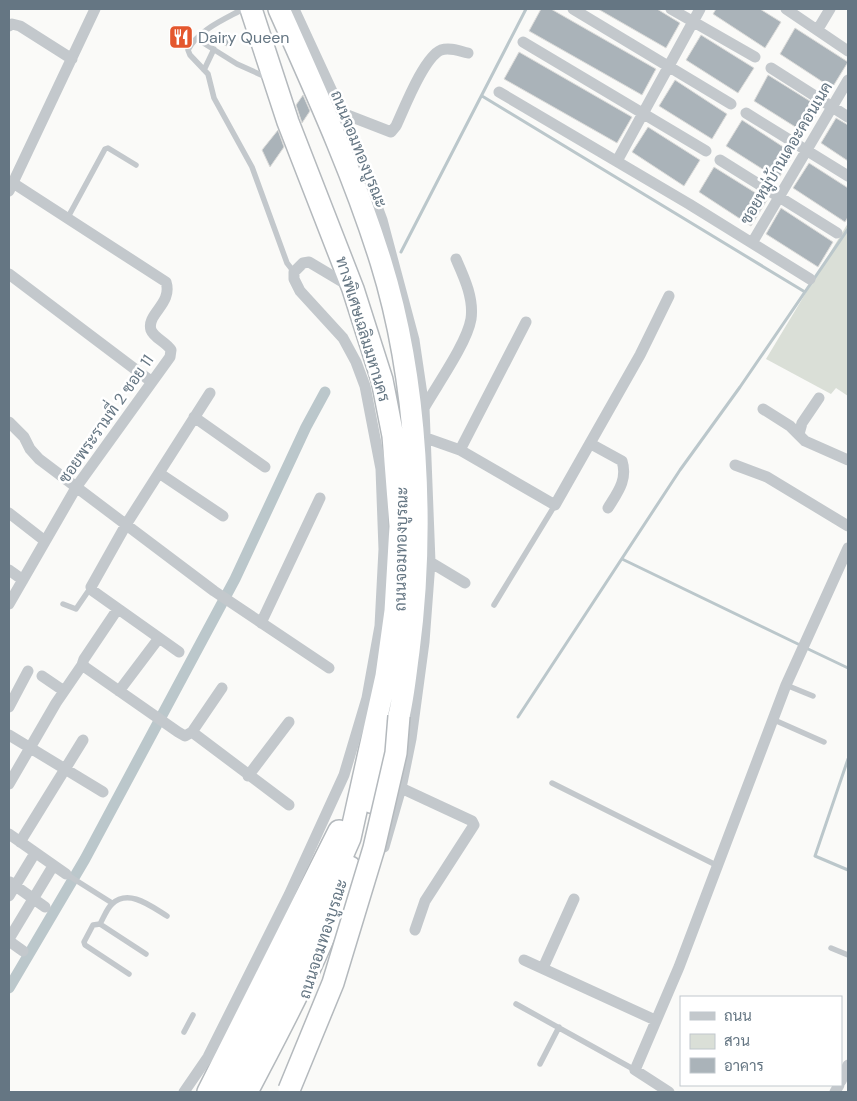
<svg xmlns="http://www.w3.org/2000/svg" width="857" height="1101" font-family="'DM Sans',Sarabun,sans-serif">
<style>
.green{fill:#dadfd7}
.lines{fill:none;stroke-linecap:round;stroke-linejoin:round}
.stream{stroke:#bbc7cb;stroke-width:3}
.canal{stroke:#bbc7cb;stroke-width:11}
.building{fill:#aab3b9;stroke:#dcdcda}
.highway-casing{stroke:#b4b9bd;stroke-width:24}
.lane{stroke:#c3c8cc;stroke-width:5.5}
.street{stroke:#c3c8cc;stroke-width:11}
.highway{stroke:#fff;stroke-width:21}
.highway-bridge-casing{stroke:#b4b9bd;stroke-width:24;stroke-linecap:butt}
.highway-bridge{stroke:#fff;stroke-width:21}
.labels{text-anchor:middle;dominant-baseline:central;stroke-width:5;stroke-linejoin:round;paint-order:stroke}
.poi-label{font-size:16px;fill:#657683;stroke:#fff;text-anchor:start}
.street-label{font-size:16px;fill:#657683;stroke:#fff}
</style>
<rect width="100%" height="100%" fill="#fafaf8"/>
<path class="green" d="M848,223V396L836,388L831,394L766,359Z"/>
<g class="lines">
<path class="stream" d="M482,96L805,292
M401,252L526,9
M622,559L800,645
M806,648L848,668
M518,717L680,470L740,387L848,229
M848,759L815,856L848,870"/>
<path class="canal" d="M9,988L85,859L235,579L306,427L325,392"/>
</g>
<path class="building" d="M541,9H551L656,69L642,95L529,31Z
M598,9H657L680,23L666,48Z
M716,9H760L781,22L765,48L713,14Z
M795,28L848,62L832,88L780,54Z
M218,32L231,38L227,46L214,40Z
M701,35L754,68L738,93L686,60Z
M519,52L632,117L617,143L504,79Z
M768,75L821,108L805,133L754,101Z
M675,80L727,114L712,139L659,106Z
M303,95L310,111L302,123L296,105Z
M836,118L848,125V161L821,143Z
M742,120L794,154L778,179L726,146Z
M648,127L700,160L684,186L632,152Z
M278,130L284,147L270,167L262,150Z
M809,163L848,188V217L845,222L793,188Z
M714,167L767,200L751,226L699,192Z
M781,208L833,242L818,267L766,234Z"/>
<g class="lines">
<defs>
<path id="highway" d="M279,9C316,92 354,175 381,262C418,381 425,528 409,651C406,672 404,695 399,716C392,745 380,774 371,802
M208,1092L339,831
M228,1092L294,966L350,838L386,676L395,611L400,526L393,436L382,380L353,289L288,122L251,9
M247,1092C285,1019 325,946 350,867"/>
</defs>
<use href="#highway" class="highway-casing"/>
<path class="lane" d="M243,9C225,19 198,30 188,50L190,55L208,74L214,98L252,167L287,263L294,272
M197,39L237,64L268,78
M204,70L214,49
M67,219L105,149L108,148L136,165
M63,604L76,609L91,587
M494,605L555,505
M786,685L813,696
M772,719L824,742
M552,783L716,865
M66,874L112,903
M100,924C103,919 107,908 112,904C129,888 152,907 167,916
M831,948L848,955
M129,974L85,945L84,942L93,925L100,924L146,954
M516,1004L635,1070
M184,1032L193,1015
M540,1064L559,1027"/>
<path class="street" d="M294,9L342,113L382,220L414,340L424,408L430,562L424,642L411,739L401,788L384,847
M573,9L731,104
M671,9L755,57
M786,9L848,51
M9,26L12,24L20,26L72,59
M818,29L830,9
M523,42L706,151
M771,68L848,117
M499,92L689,204L810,279
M342,113L391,132L396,126C404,109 424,57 441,50C450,47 459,51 468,53
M746,113L848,176
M720,160L837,233
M617,161L700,9
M9,191L95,9
M752,243L848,80
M9,274L152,382
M424,408C437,385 467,343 471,319C474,298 464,277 456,259
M763,409L790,426L805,441L848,460
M194,417L265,467
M9,422L24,437L30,449L39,459L214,591L329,668
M799,434L802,423L819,398
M426,438L460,450L555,505L640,355L669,296
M591,444L622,461C628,480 617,493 608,508
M460,450L526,322
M735,465L767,477L848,526
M159,473L223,516
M9,513L45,541
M430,562L465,583
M9,570L23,580
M9,604L77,486L170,357L171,350C166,342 154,338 151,330C146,314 173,304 166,282L13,183
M117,610L84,659L82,665L178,732L185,736L192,732L289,805
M261,623L320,498
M179,652L93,591L91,587L127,523L210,393
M42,676L64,691
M119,691L159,638
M9,707L28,671
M192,732L222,688
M9,735L103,792
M248,776L289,722
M9,784L56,703L82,665
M401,788L472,821L474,825L425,901L415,930
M9,834L66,874
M20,842L83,740
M10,882L45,907
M9,896L35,853
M9,939L53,866
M9,941L23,951
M524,960L655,1020
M543,968L574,899
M841,1081L848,1065
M184,1092L208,1057L289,895L344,775L367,698L380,626L384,549L381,469L365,386L356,362L343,338L300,291L294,279V272L303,263L309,262L351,287
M669,1092L635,1070L679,967L786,685L848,548
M835,1092L839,1085"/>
<use href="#highway" class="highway"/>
<defs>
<path id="highway-bridge" d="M289,1090L333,983L374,848L396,753L399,716"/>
</defs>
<use href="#highway-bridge" class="highway-bridge-casing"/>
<use href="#highway-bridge" class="highway-bridge"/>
</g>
<defs>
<symbol id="restaurant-square" viewBox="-11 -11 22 22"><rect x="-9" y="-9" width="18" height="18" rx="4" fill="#e4572e" stroke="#fff"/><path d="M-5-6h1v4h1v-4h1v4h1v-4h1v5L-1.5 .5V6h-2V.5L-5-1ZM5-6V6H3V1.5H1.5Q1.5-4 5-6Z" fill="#fff"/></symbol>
</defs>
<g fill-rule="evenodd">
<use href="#restaurant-square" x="167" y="23" width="28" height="28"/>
</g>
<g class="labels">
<g class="poi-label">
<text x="198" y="37">Dairy Queen</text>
</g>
<g class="street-label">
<text transform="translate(359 149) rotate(68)">ถนนจอมทองบูรณะ</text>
<text transform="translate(786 153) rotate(-59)">ซอยหมู่บ้านเดอะคอนเนค</text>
<text transform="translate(363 329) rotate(73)">ทางพิเศษเฉลิมมหานคร</text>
<text transform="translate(106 419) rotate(-55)">ซอยพระรามที่ 2 ซอย 11</text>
<text transform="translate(401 549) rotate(-89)">ถนนจอมทองบูรณะ</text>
<text transform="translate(323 939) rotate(-72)">ถนนจอมทองบูรณะ</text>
</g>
</g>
<rect width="857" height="1101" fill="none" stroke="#657683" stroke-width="20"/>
<rect x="680" y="996" width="162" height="90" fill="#ffffff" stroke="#c1c8cd"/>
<rect x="690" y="1012" width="25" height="8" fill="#c3c8cc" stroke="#c1c8cd"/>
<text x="724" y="1021" font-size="15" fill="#657683">ถนน</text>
<rect x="690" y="1034" width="25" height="15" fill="#dadfd7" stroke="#c1c8cd"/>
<text x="724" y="1046" font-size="15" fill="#657683">สวน</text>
<rect x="690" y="1058" width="25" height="15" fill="#aab3b9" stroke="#c1c8cd"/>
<text x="724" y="1071" font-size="15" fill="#657683">อาคาร</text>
</svg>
